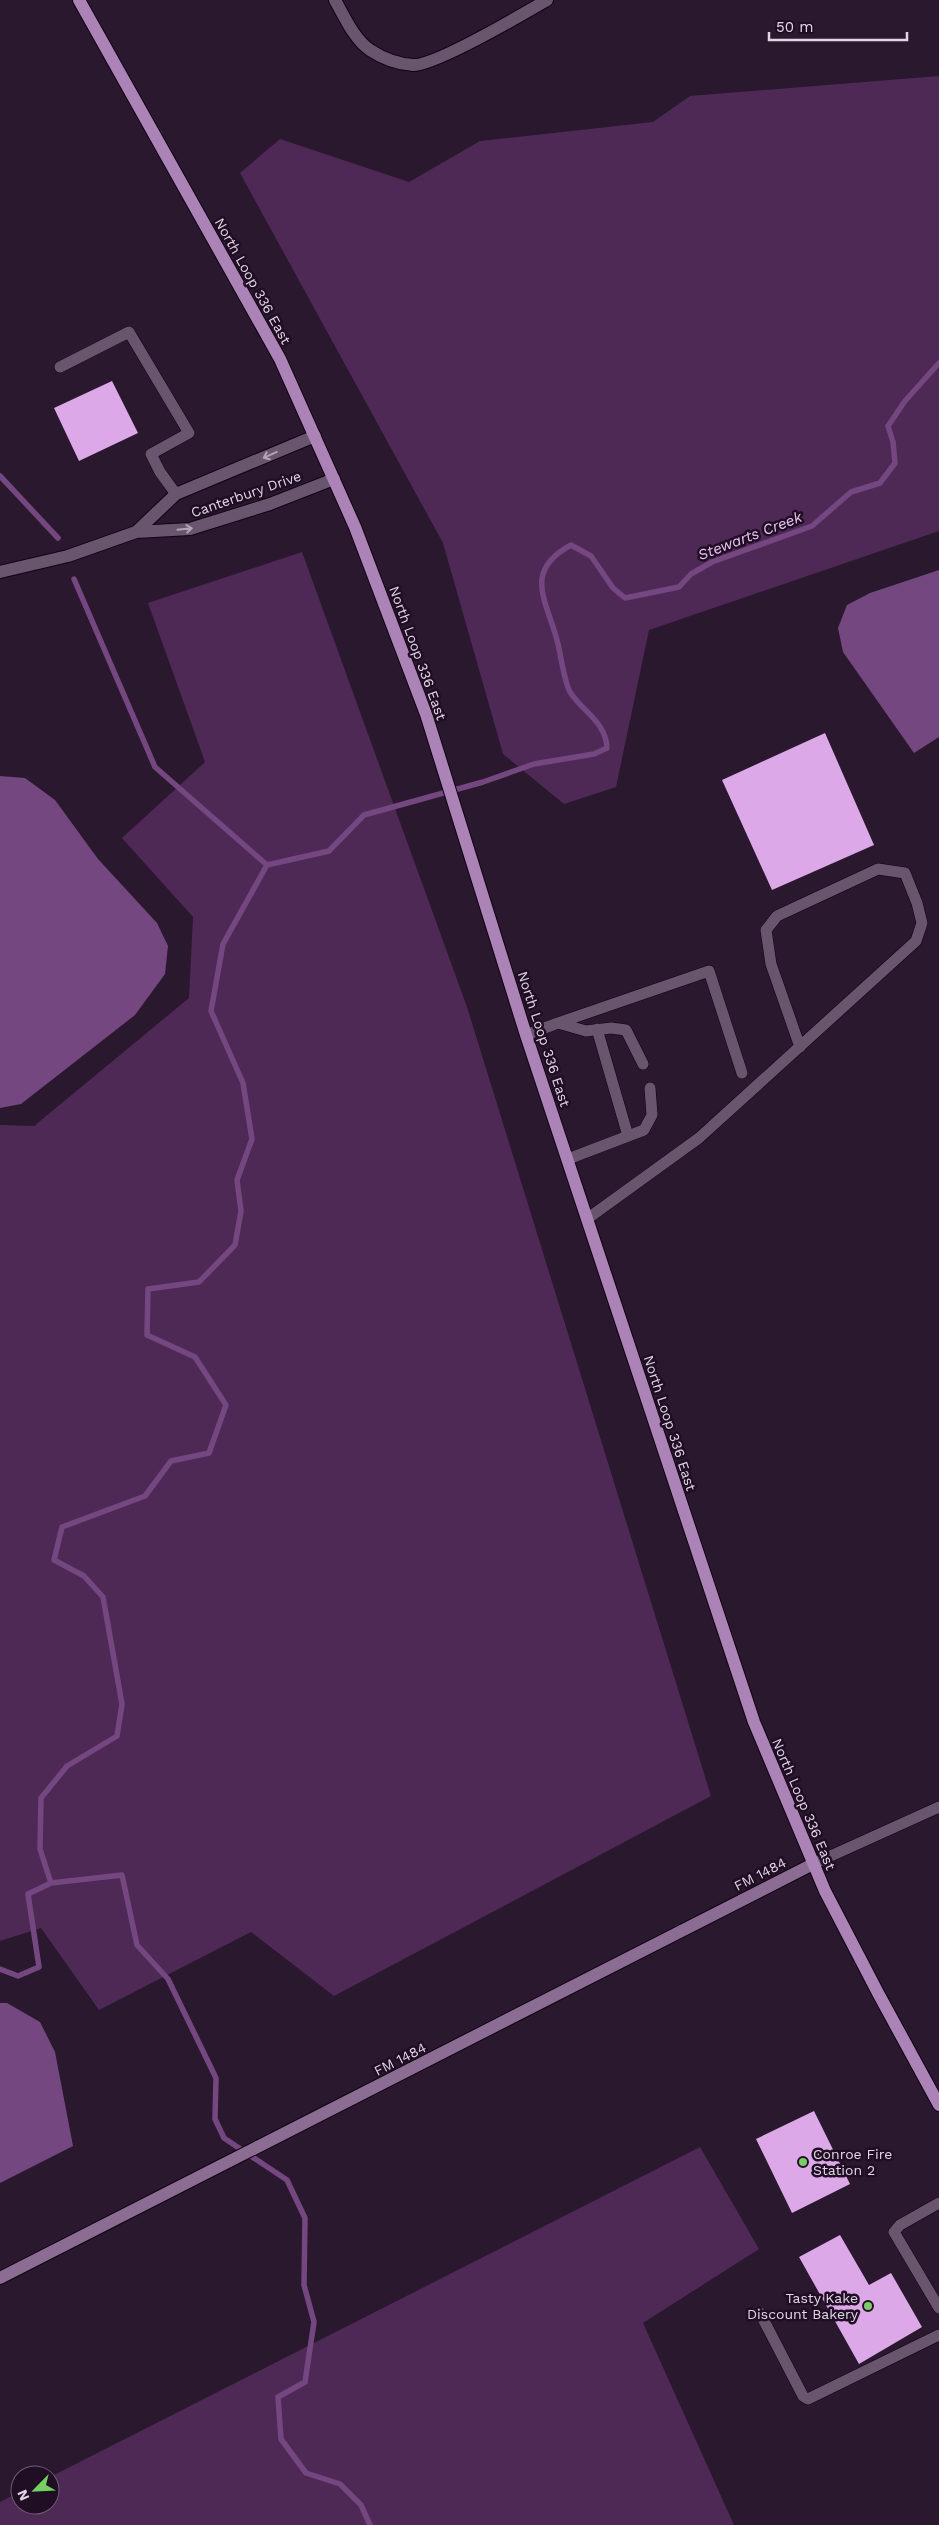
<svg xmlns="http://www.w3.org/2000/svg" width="939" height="2525" font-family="'Work Sans',sans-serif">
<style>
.green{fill:#4e2956}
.water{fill:#754780}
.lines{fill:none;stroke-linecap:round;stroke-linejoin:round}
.stream{stroke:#754780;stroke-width:5.5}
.building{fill:#dca8e8}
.service-casing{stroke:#120315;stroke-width:12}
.minor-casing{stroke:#120315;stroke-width:14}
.secondary-casing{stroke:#120315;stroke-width:14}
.primary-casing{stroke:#120315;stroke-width:14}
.service{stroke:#6a556f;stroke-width:11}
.minor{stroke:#6a556f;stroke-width:12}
.secondary{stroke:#8b6c92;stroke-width:12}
.primary{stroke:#ac83b6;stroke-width:12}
.oneway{stroke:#b2a2b6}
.poi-dot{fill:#73d25d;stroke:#200e24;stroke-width:2}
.labels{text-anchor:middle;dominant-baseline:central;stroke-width:5;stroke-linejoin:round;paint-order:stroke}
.street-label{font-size:14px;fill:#e2d6e5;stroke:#200e24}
.poi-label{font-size:14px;fill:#e2d6e5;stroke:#200e24;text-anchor:start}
.water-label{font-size:15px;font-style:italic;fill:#ecc3f6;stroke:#200e24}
</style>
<rect width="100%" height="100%" fill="#2a182e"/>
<path class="green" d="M939,76V531L649,630L616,787L564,804L503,754L443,543L240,173L280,139L409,182L480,141L653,122L690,96Z
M302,552L467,1007L711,1796L334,1996L251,1932L99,2010L41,1928L0,1941V1125L34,1126L189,998L193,917L122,838L205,762L148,603Z
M700,2147L759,2249L643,2323L734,2525H0V2502L20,2492V2505H50V2477Z"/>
<path class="water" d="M939,570V737L914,753L843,652L838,628L847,605L870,593Z
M0,776L25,778L55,800L98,859L157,923L168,946L165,974L135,1015L21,1104L0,1108Z
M0,2003H7L40,2022L55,2052L73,2146L0,2183Z"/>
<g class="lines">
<path class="stream" d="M0,476L58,538
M74,579L155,767L267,865
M267,865L223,944L211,1011L243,1083L252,1139L237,1180L241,1211L235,1245L199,1282L148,1289L147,1335L195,1357L226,1405L209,1453L171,1461L145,1496L62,1527L54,1560L84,1576L103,1597L122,1704L117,1736L67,1766L41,1798L40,1849L51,1883L122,1875L137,1945L168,1979L216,2078L215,2119L224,2138L287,2180L305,2218L304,2285L314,2322L305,2382L278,2397L281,2439L306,2473L340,2484L361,2505L370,2525
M267,865L329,851L364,815L483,782L534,764L594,754L607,748C606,722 583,712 570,692C564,681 561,656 558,644C548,602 521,572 571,545L591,556L613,588L625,598L679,587L691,574L712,562L812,526L851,492L880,483L895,463L893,442L888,426L905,401L939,363
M0,1969L18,1976L39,1967L28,1894L51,1883"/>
</g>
<path class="building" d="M112,381L138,433L79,461L54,408Z
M825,733L874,845L772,890L722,780Z
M814,2111L850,2184L792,2213L756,2139Z
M840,2235L869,2285L891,2273L922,2327L859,2364L799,2257Z"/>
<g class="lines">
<defs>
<path id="service" d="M60,367L129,332L189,433L151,454L160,472L176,494
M597,1029L628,1136
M526,1035L558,1023
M643,1064L626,1030L611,1028L586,1031L558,1023L709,971L742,1073
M568,1159L644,1130L652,1115L650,1088
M587,1219L699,1138L916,941L922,923L917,903L905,873L878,869L777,916L766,930L771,964L800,1047
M813,1864L939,1807
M939,2203L900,2225L894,2232L939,2308
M760,2313L803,2396L808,2399L939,2335"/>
<path id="minor" d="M335,0C344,16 354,39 370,50C382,58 398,64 413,65C435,66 523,14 547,0
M136,532L176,494L315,436
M0,572L68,556L136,532L190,529L270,504L334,479"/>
<path id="secondary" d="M0,2278L813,1864"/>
<path id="primary" d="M79,0L280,359L355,527L426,714L526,1035L754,1722L825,1891L878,1993L939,2105"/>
</defs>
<use href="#service" class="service-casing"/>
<use href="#minor" class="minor-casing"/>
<use href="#secondary" class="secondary-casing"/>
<use href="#primary" class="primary-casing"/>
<use href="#service" class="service"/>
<use href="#minor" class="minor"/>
<use href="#secondary" class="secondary"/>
<use href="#primary" class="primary"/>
</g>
<defs><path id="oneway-shaft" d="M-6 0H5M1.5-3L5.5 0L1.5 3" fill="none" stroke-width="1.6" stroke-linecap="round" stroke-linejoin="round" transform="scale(1.25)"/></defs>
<g class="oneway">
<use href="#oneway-shaft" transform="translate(270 455) rotate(156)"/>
<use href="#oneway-shaft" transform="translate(185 529) rotate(-6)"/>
</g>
<g class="poi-dot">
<circle cx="803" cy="2162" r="5"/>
<circle cx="868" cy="2306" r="5"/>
</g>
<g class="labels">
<g class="street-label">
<text transform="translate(253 281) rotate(61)">North Loop 336 East</text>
<text transform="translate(246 494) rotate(-19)">Canterbury Drive</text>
<text transform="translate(418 653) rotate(70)">North Loop 336 East</text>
<text transform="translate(544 1039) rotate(72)">North Loop 336 East</text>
<text transform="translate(670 1423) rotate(72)">North Loop 336 East</text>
<text transform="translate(804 1804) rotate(67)">North Loop 336 East</text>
<text transform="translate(760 1874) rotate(-27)">FM 1484</text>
<text transform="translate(400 2059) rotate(-27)">FM 1484</text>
</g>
<g class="poi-label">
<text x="813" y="2154">Conroe Fire<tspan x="813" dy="16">Station 2</tspan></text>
<text x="858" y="2298" text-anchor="end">Tasty Kake<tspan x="858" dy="16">Discount Bakery</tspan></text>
</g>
<g class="water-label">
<text transform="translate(750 536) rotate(-21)">Stewarts Creek</text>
</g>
</g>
<g transform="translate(35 2490) rotate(246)"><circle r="24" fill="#200e24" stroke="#6e5e71"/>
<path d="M0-4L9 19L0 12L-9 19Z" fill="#73d25d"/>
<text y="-8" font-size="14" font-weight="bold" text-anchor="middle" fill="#e2d6e5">N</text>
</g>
<path d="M769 32v8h138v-8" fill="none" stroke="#e2d6e5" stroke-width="2.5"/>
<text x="776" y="32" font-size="15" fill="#e2d6e5" stroke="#200e24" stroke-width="4" paint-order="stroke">50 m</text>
</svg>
